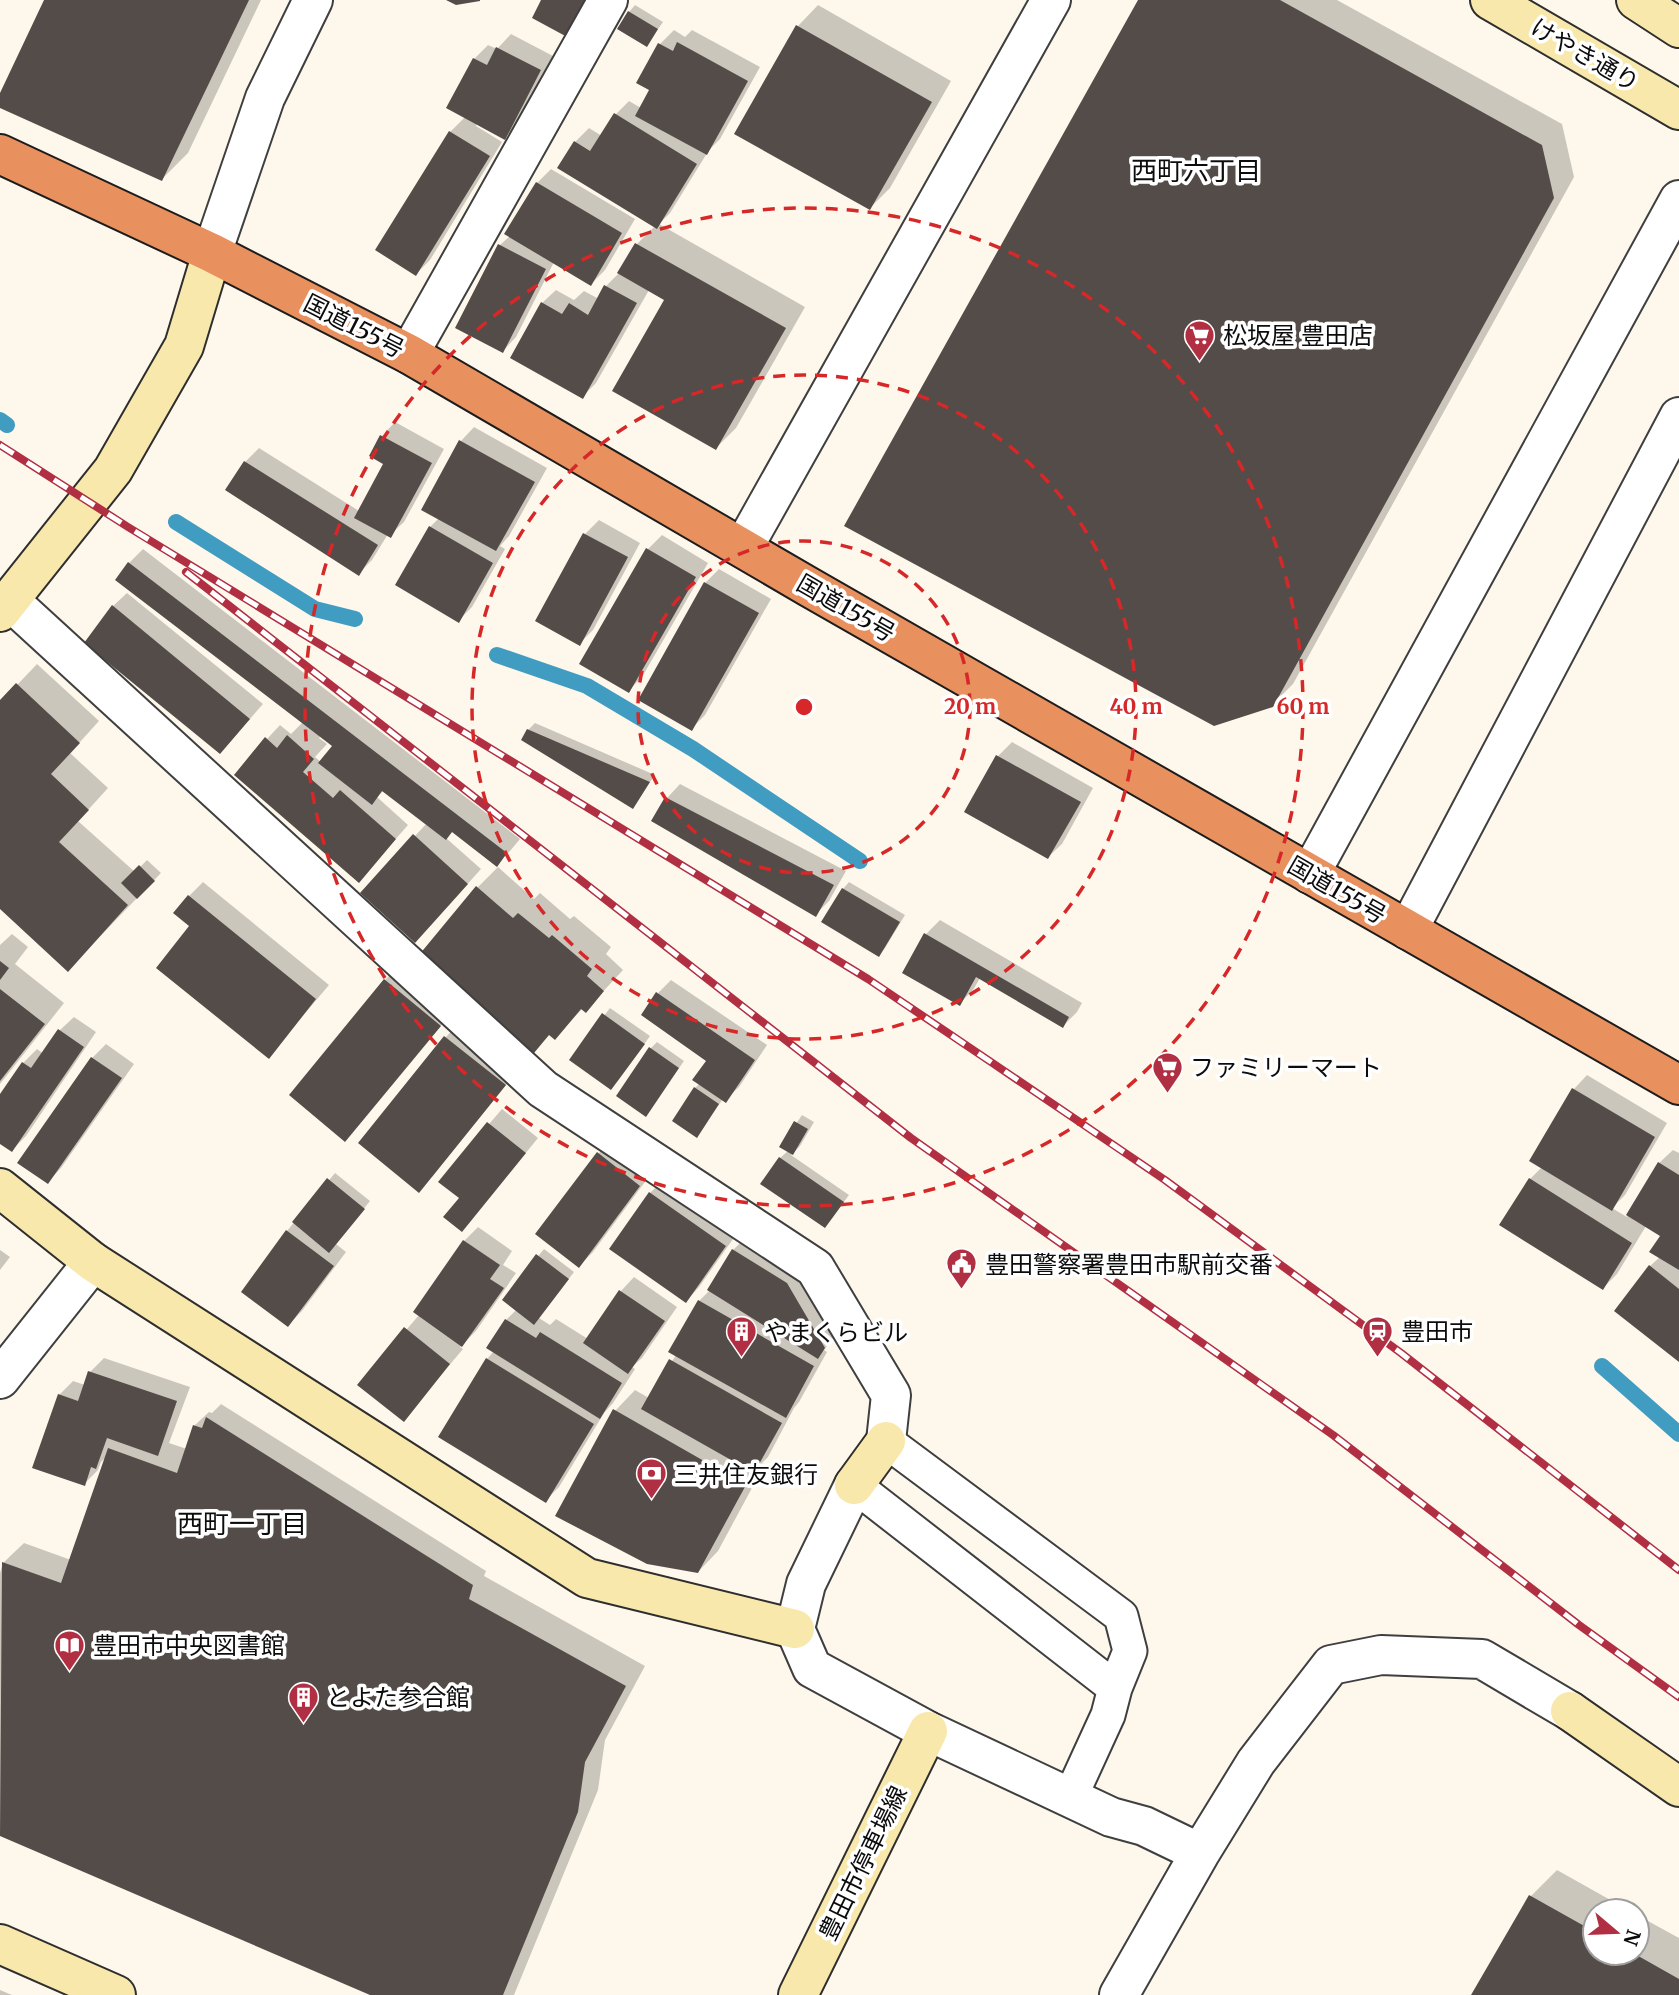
<svg xmlns="http://www.w3.org/2000/svg" width="1679" height="1995" font-family="Merriweather,'Noto Sans JP',serif">
<style>
.shadow{fill:#0003;fill-rule:evenodd}
.lines{fill:none;stroke-linecap:round;stroke-linejoin:round}
.stream{stroke:#419cc2;stroke-width:16}
.building{fill:#544c49}
.lane-casing{stroke:#3f3f3f;stroke-width:37}
.street-casing{stroke:#3f3f3f;stroke-width:42}
.secondary-casing{stroke:#2e2e2e;stroke-width:42}
.highway-casing{stroke:#1d1d1d;stroke-width:42}
.lane{stroke:#fff;stroke-width:33}
.street{stroke:#fff;stroke-width:38}
.secondary{stroke:#f9e8ac;stroke-width:38}
.highway{stroke:#e9905f;stroke-width:38}
.rail-casing{stroke:#b12f42;stroke-width:8}
.rail{stroke:#fff;stroke-width:5;stroke-dasharray:16;stroke-linecap:butt}
.ring{fill:none;stroke:#d62828;stroke-width:3.5;stroke-dasharray:12 9}
.labels{text-anchor:middle;dominant-baseline:central;stroke-width:7;stroke-linejoin:round;paint-order:stroke}
.street-label{font-size:24px;fill:#0c0c0c;stroke:#fff}
.poi-label{font-size:24px;fill:#0c0c0c;stroke:#fff;text-anchor:start}
.neighbourhood-label{font-size:26px;fill:#0c0c0c;stroke:#fff}
.centre{fill:#d62828;stroke:#fff;stroke-width:3.5}
.ring-label{font-size:21px;text-anchor:middle;font-weight:bold;fill:#d62828;stroke:#fff;stroke-width:7;stroke-linejoin:round;paint-order:stroke}
</style>
<rect width="100%" height="100%" fill="#fef8ec"/>
<path class="shadow" d="M45,0H261L188,153L162,179L0,106V97Z
M1140,0H1337L1562,124L1574,177L1293,684L1272,705Z
M635,5L663,22L647,45L629,12Z
M818,5L951,81L890,188L870,208L737,133L798,26Z
M674,30L685,37L692,30L760,67L720,139L709,150L670,213L659,224L805,307L736,428L716,448L666,299L649,290L596,383L582,397L542,303L556,290L574,300L584,291L599,299L606,286L620,272L637,244L655,226L559,167L575,142L589,128L602,136L615,115L629,101L641,108L651,90L660,44Z
M511,34L553,56L518,124L505,138L477,123L476,126L502,142L430,260L416,274L450,132L465,117L474,59L488,45L497,49Z
M551,169L635,219L605,270L591,284L554,262L516,337L503,351L500,245L510,236L537,183Z
M395,422L444,449L404,522L390,535L388,534L372,560L359,573L245,462L259,448L359,511L385,463L371,456L382,436Z
M474,427L547,468L509,536L500,546L505,549L472,607L458,621L430,527L439,518L461,441Z
M599,520L640,543L593,630L579,644L537,620L585,534Z
M662,535L708,563L642,677L628,691L581,664L648,549Z
M143,549L520,839L510,851L497,864L453,831L446,838L481,869L429,927L362,893L427,823L384,790L377,797L408,825L372,866L267,739L280,725L291,734L303,722L129,563ZM321,736L334,745L321,762L315,757L327,744L319,738Z
M719,569L771,599L705,715L691,729L705,583Z
M127,593L263,704L233,738L113,606Z
M37,664L99,721L70,753L108,788L78,821L135,872L147,860L161,873L88,949L0,907V703Z
M535,723L655,775L632,807L528,730Z
M1012,742L1093,788L1062,844L1048,857L998,756Z
M680,784L846,871L829,901L815,915L654,820L667,798Z
M498,867L534,899L540,893L570,919L574,916L611,947L606,954L623,970L586,1010L583,1008L555,1038L550,1034L534,1050L421,954L478,887Z
M203,882L329,985L268,1057L189,896Z
M849,882L905,915L885,948L879,955L843,889Z
M940,920L1082,1003L1077,1012L1063,1026L980,978L973,990L959,1004L926,934Z
M12,934L28,947L15,964L64,1003L0,1084V945Z
M399,966L453,1011L345,1139L292,1095L385,980Z
M671,980L767,1045L739,1087L725,1100L723,1099L697,1135L695,1088L700,1083L708,1060L658,993Z
M610,1008L650,1036L617,1082L571,1059Z
M74,1017L96,1032L26,1136L12,1150L0,1141V1098L23,1063L37,1049L44,1054L60,1030Z
M459,1023L518,1070L432,1177L360,1143L446,1037Z
M657,1042L684,1061L646,1115L650,1049Z
M106,1044L134,1064L61,1168L48,1182L20,1162L92,1058Z
M1587,1075L1667,1123L1625,1195L1612,1208L1627,1217L1659,1163L1673,1150L1679,1153V1360L1650,1266L1660,1257L1662,1235L1646,1226L1617,1274L1603,1288L1530,1179L1542,1167L1574,1089Z
M502,1109L538,1138L475,1215L461,1198L440,1181Z
M802,1115L814,1122L800,1146L791,1155L849,1195L831,1219L780,1158L789,1150L781,1146Z
M612,1140L653,1171L593,1252L579,1266L599,1153Z
M335,1173L370,1201L336,1244L346,1252L302,1311L288,1325L287,1231Z
M664,1179L738,1232L699,1287L686,1301L611,1248L650,1193Z
M478,1227L512,1251L503,1265L516,1273L476,1331L460,1347L463,1349L404,1419L360,1384L419,1315L464,1241Z
M747,1236L801,1270L837,1333L824,1350L827,1352L799,1402L794,1408L768,1457L762,1463L765,1464L718,1551L698,1572L615,1411L635,1390L649,1398L676,1355L699,1301L710,1290L733,1250Z
M544,1249L574,1272L539,1318L550,1325L556,1319L588,1339L621,1291L634,1277L677,1307L642,1358L632,1367L635,1369L613,1403L604,1413L559,1487L546,1500L487,1359L494,1351L488,1348L506,1320L517,1309L504,1299Z
M0,1250L10,1257L0,1270Z
M104,1358L190,1387L169,1443L187,1449L195,1425L209,1412L212,1413L221,1404L486,1571L484,1576L645,1666L605,1740L598,1790L514,1995H374L0,1834V1573L3,1563L24,1543L71,1560L108,1455L101,1462L98,1470L84,1484L59,1395L73,1381L85,1385L90,1372Z
M1557,1870L1630,1911H1595V1953H1637V1915L1679,1938V1995H1473L1531,1896Z
M0,1990L12,1995H0Z"/>
<g class="lines">
<path class="stream" d="M0,420L7,425
M176,522L315,609L355,619
M497,655L587,686L693,749L860,861
M1602,1366L1679,1434"/>
</g>
<path class="building" d="M44,0H249L162,181L0,108V93Z
M446,0H480V1L456,5Z
M541,0H590L569,38L532,18Z
M1138,0H1280L1542,145L1554,198L1273,707L1214,726L844,526Z
M628,11L658,29L647,47L617,29Z
M796,25L932,102L870,210L734,134Z
M677,42L748,81L707,155L635,116L649,90L636,83L658,43L673,51Z
M496,47L541,70L505,140L446,108L473,58L487,65Z
M614,113L697,164L657,229L557,168L574,141L590,151Z
M449,131L490,156L416,276L375,250Z
M536,182L622,233L591,286L504,234Z
M635,243L786,328L716,450L612,391L664,300L617,273Z
M498,244L546,269L503,353L455,328Z
M604,285L637,303L583,399L510,358L541,302L562,314L569,303L588,315Z
M380,435L432,463L391,538L354,518L383,464L369,456Z
M459,440L535,482L496,551L421,510Z
M244,461L378,545L359,576L225,490Z
M429,526L493,563L459,623L395,585Z
M583,533L628,557L580,646L535,621Z
M646,548L696,577L629,693L579,664Z
M128,562L507,853L497,867L452,832L446,840L382,791L372,805L318,763L332,746L115,580Z
M704,582L759,613L692,731L638,700Z
M112,605L250,719L220,754L84,643Z
M16,683L80,743L51,774L89,810L59,842L128,905L68,972L0,909V700Z
M527,729L650,782L633,809L521,740Z
M287,735L314,759L303,772L333,798L340,790L396,839L359,883L234,775L265,737L277,748Z
M996,755L1081,802L1048,859L964,812Z
M665,797L834,885L816,917L651,821Z
M413,834L468,884L415,943L360,893Z
M139,865L155,881L137,899L121,883Z
M476,886L513,918L518,913L549,938L552,935L592,969L587,976L604,991L586,1013L581,1009L555,1040L549,1035L534,1053L419,955Z
M842,888L900,922L879,957L821,922Z
M188,895L316,999L269,1059L156,968L189,926L173,913Z
M924,933L1069,1017L1063,1028L976,977L960,1006L902,973Z
M0,961L9,968L0,980Z
M384,979L441,1026L345,1142L289,1095Z
M0,989L45,1024L0,1081Z
M656,992L755,1060L726,1103L692,1080L706,1061L641,1015Z
M602,1013L645,1044L611,1090L569,1060Z
M58,1029L84,1047L12,1152L0,1144V1094L22,1062L31,1068Z
M444,1036L506,1085L419,1193L358,1143Z
M649,1047L679,1068L646,1117L616,1096Z
M91,1057L122,1078L48,1184L17,1163Z
M694,1087L719,1104L697,1138L672,1121Z
M1572,1088L1655,1137L1612,1211L1529,1161Z
M794,1121L808,1129L793,1155L779,1147Z
M487,1122L526,1153L462,1232L443,1217L459,1198L438,1182Z
M597,1152L640,1186L579,1268L535,1234Z
M779,1157L844,1202L825,1228L760,1184Z
M1658,1162L1679,1175V1270L1649,1252L1660,1236L1626,1215Z
M327,1178L365,1209L329,1253L292,1222Z
M1529,1178L1632,1243L1603,1290L1499,1225Z
M649,1192L726,1246L686,1303L609,1249Z
M286,1230L334,1266L288,1327L241,1292Z
M463,1240L500,1265L490,1279L504,1288L462,1347L413,1312Z
M732,1249L787,1283L825,1348L818,1359L707,1290Z
M536,1254L569,1279L534,1325L502,1300Z
M1649,1265L1679,1289V1362L1614,1311Z
M619,1290L665,1321L628,1374L583,1343Z
M698,1300L814,1366L786,1418L668,1352Z
M505,1319L536,1338L540,1332L622,1383L600,1419L486,1348Z
M404,1327L450,1364L404,1422L357,1385Z
M486,1358L594,1424L546,1503L438,1437Z
M669,1359L782,1423L754,1473L641,1409Z
M88,1371L177,1401L158,1456L107,1438L96,1469L91,1467L85,1486L32,1468L58,1394L78,1401Z
M613,1409L746,1485L698,1573L647,1564L555,1516Z
M206,1417L473,1585L469,1599L626,1686L585,1762L578,1812L503,1995H370L0,1836L2,1562L61,1583L108,1448L177,1473L193,1425L202,1428Z
M1529,1895L1595,1932V1953H1633L1679,1979V1995H1471Z"/>
<g class="lines">
<defs>
<path id="lane" d="M886,1441L1121,1616L1130,1651L1115,1688
M854,1485L1115,1688L1108,1715L1070,1798"/>
<path id="street" d="M212,253L265,98L313,0
M409,354L608,0
M743,548L1051,0
M10,601L543,1089L815,1268L891,1395L886,1441
M1310,874L1679,200
M1408,930L1679,417
M0,1379L93,1262
M854,1485L806,1584L795,1629L812,1668L928,1731L1111,1817L1144,1826L1200,1853
M1119,1995L1200,1853L1256,1762L1331,1665L1381,1655L1482,1659L1570,1711"/>
<path id="secondary" d="M1490,0L1679,110
M1636,0L1679,28
M0,612L113,470L184,346L212,253
M0,1188L93,1262L587,1578L795,1629
M854,1485L886,1441
M1570,1711L1679,1787
M0,1944L116,1995
M798,1995L928,1731"/>
<path id="highway" d="M0,154L212,253L409,354L809,587L1679,1085"/>
</defs>
<use href="#lane" class="lane-casing"/>
<use href="#street" class="street-casing"/>
<use href="#secondary" class="secondary-casing"/>
<use href="#highway" class="highway-casing"/>
<use href="#lane" class="lane"/>
<use href="#street" class="street"/>
<use href="#secondary" class="secondary"/>
<use href="#highway" class="highway"/>
<defs>
<path id="rail" d="M0,445L128,527L868,979L991,1062L1165,1180L1401,1353L1679,1570
M186,572L911,1138L1333,1435L1579,1625L1679,1697"/>
</defs>
<use href="#rail" class="rail-casing"/>
<use href="#rail" class="rail"/>
</g>
<g class="ring">
<circle cx="804" cy="707" r="166"/>
<circle cx="804" cy="707" r="332"/>
<circle cx="804" cy="707" r="499"/>
</g>
<defs>
<symbol id="supermarket-pin" viewBox="-11 -11 22 30"><path d="M0 17L-7.5 6A9.5 9.5 0 1 1 7.5 6Z" fill="#b12f42" stroke="#fff"/><path d="M-6-5.5h2.5l.6 2H6L4.5 2H-2.5L-4.4-4H-6ZM-1.5 3.2a1.3 1.3 0 1 0 .1 0ZM3 3.2a1.3 1.3 0 1 0 .1 0Z" fill="#fff"/></symbol>
<symbol id="civic-pin" viewBox="-11 -11 22 30"><path d="M0 17L-7.5 6A9.5 9.5 0 1 1 7.5 6Z" fill="#b12f42" stroke="#fff"/><path d="M-.6-6.5H3V-4.5H.6V-3L4-1V1h2V6H-6V1h2V-1L-.6-3ZM-1.2 2.5V6h2.4V2.5Z" fill="#fff"/></symbol>
<symbol id="station-pin" viewBox="-11 -11 22 30"><path d="M0 17L-7.5 6A9.5 9.5 0 1 1 7.5 6Z" fill="#b12f42" stroke="#fff"/><path d="M-3-6H3Q5-6 5-4V2Q5 4 3 4L4.5 6H3L1.5 4h-3L-3 6H-4.5L-3 4Q-5 4-5 2V-4Q-5-6-3-6ZM-3.5-4v3h7v-3ZM-3.5 1v1.5H-2V1ZM2 1v1.5H3.5V1Z" fill="#fff"/></symbol>
<symbol id="building-pin" viewBox="-11 -11 22 30"><path d="M0 17L-7.5 6A9.5 9.5 0 1 1 7.5 6Z" fill="#b12f42" stroke="#fff"/><path d="M-4-6H4V6H1V3H-1V6H-4ZM-2.5-4.3h1.7v1.8h-1.7ZM.8-4.3h1.7v1.8H.8ZM-2.5-1h1.7V.8h-1.7ZM.8-1h1.7V.8H.8Z" fill="#fff"/></symbol>
<symbol id="bank-pin" viewBox="-11 -11 22 30"><path d="M0 17L-7.5 6A9.5 9.5 0 1 1 7.5 6Z" fill="#b12f42" stroke="#fff"/><path d="M-6-4H6V4H-6ZM0-2.3a2.3 2.3 0 1 0 0 4.6a2.3 2.3 0 1 0 0-4.6Z" fill="#fff"/></symbol>
<symbol id="library-pin" viewBox="-11 -11 22 30"><path d="M0 17L-7.5 6A9.5 9.5 0 1 1 7.5 6Z" fill="#b12f42" stroke="#fff"/><path d="M-6-4Q-3-5.5-.7-3.5V5Q-3 3-6 4ZM6-4Q3-5.5 .7-3.5V5Q3 3 6 4Z" fill="#fff"/></symbol>
</defs>
<g fill-rule="evenodd">
<use href="#supermarket-pin" x="1182" y="318" width="35" height="47"/>
<use href="#supermarket-pin" x="1150" y="1050" width="35" height="47"/>
<use href="#civic-pin" x="944" y="1246" width="35" height="47"/>
<use href="#station-pin" x="1360" y="1314" width="35" height="47"/>
<use href="#building-pin" x="724" y="1314" width="35" height="47"/>
<use href="#bank-pin" x="634" y="1456" width="35" height="47"/>
<use href="#library-pin" x="52" y="1628" width="35" height="47"/>
<use href="#building-pin" x="286" y="1680" width="35" height="47"/>
</g>
<g class="labels">
<g class="street-label">
<text transform="translate(1585 55) rotate(30)">けやき通り</text>
<text transform="translate(354 326) rotate(27)">国道155号</text>
<text transform="translate(846 608) rotate(30)">国道155号</text>
<text transform="translate(1337 890) rotate(30)">国道155号</text>
<text transform="translate(863 1863) rotate(-64)">豊田市停車場線</text>
</g>
<g class="poi-label">
<text x="1223" y="335">松坂屋 豊田店</text>
<text x="1190" y="1067">ファミリーマート</text>
<text x="985" y="1264">豊田警察署豊田市駅前交番</text>
<text x="1401" y="1331">豊田市</text>
<text x="764" y="1332">やまくらビル</text>
<text x="674" y="1474">三井住友銀行</text>
<text x="93" y="1645">豊田市中央図書館</text>
<text x="326" y="1697">とよた参合館</text>
</g>
<g class="neighbourhood-label">
<text x="1196" y="170">西町六丁目</text>
<text x="242" y="1523">西町一丁目</text>
</g>
</g>
<circle cx="804" cy="707" r="10" class="centre"/>
<g class="ring-label">
<text x="970" y="714">20 m</text>
<text x="1136" y="714">40 m</text>
<text x="1303" y="714">60 m</text>
</g>
<g transform="translate(1616 1932) rotate(109)"><circle r="33" fill="#ffffff" stroke="#9e9e9e" stroke-width="2"/>
<path d="M0-5L12 26L0 18L-12 26Z" fill="#b12f42"/>
<text y="-10" font-size="19" font-weight="bold" text-anchor="middle" fill="#0c0c0c">N</text>
</g>
</svg>
